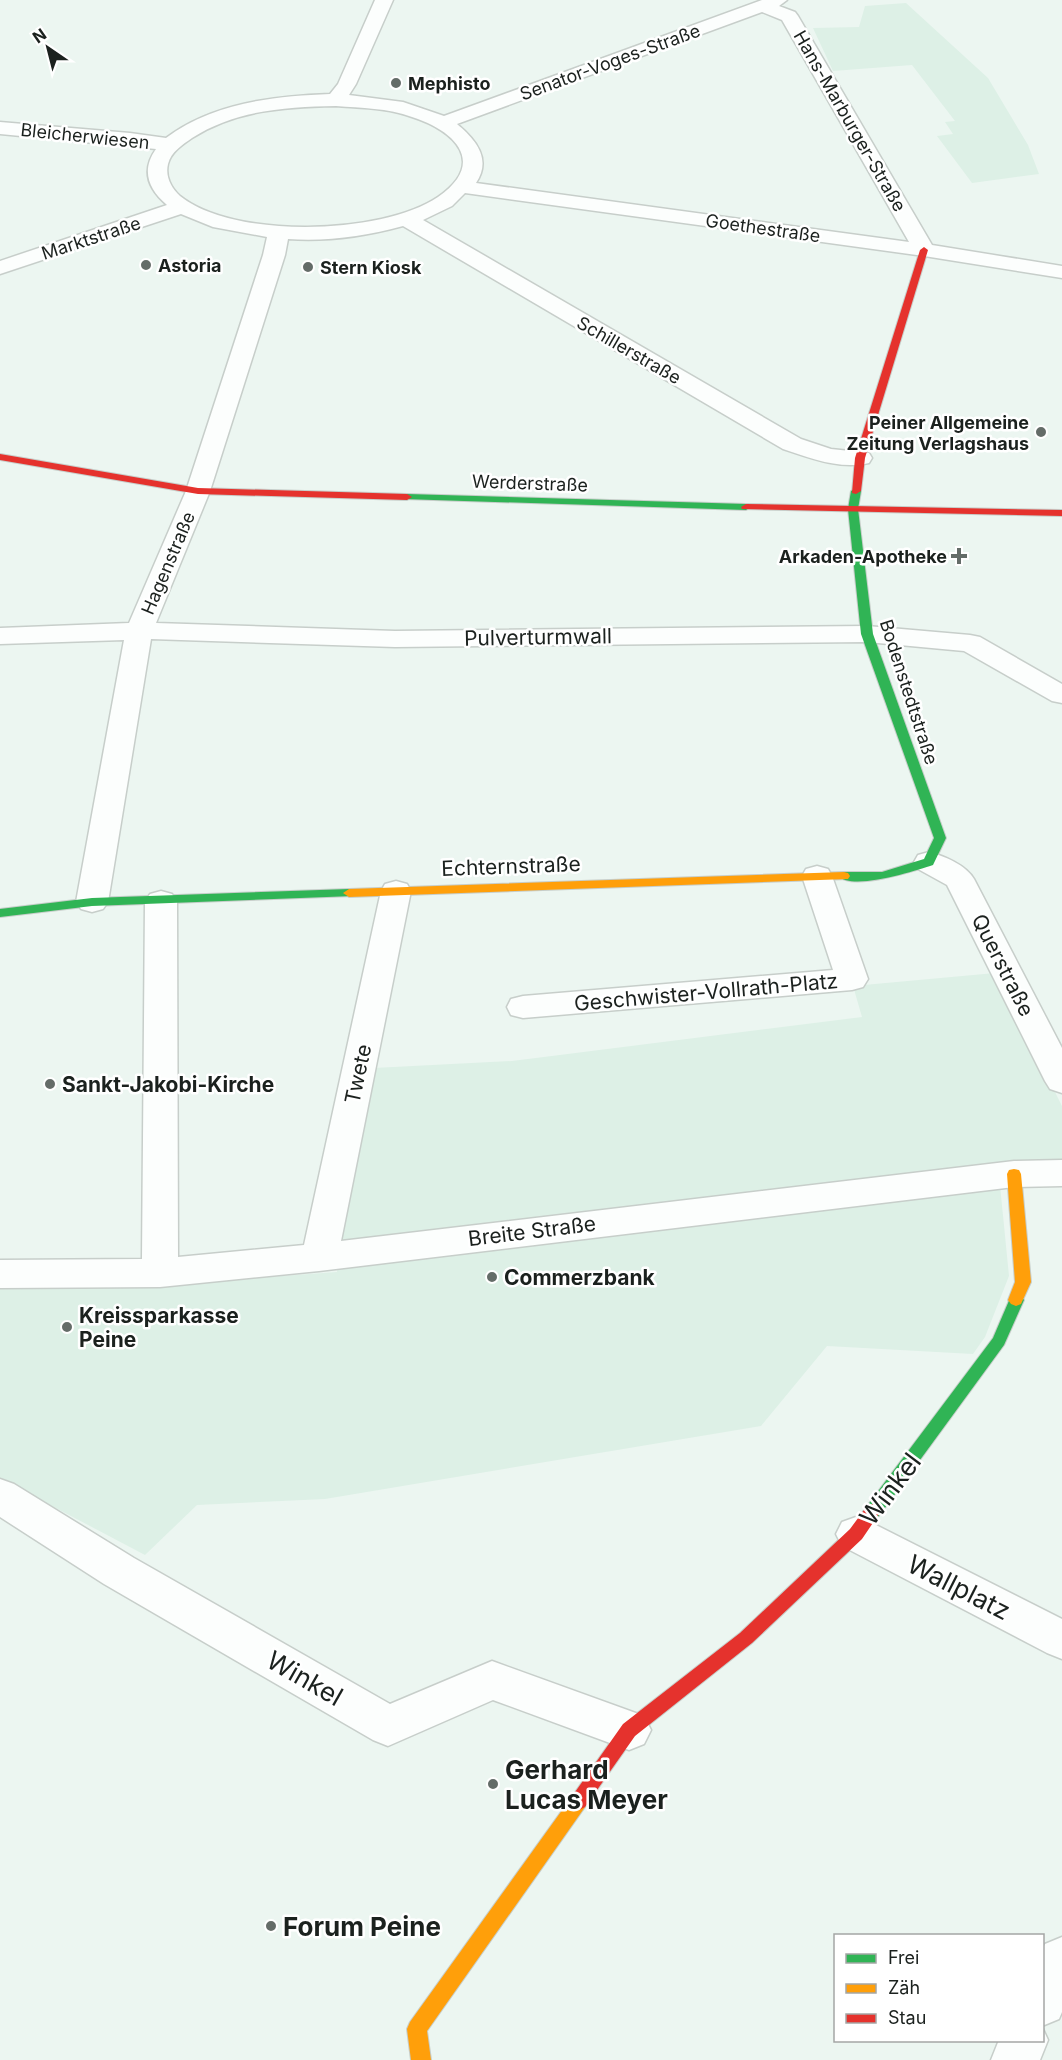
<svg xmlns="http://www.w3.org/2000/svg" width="1062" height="2060" font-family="Inter,sans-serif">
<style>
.built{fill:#ddf0e6}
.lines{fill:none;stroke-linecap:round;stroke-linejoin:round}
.street-casing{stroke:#c7ceca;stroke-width:3}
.fast-casing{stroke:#c7ceca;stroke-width:2}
.slow-casing{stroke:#c7ceca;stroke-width:2}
.jam-casing{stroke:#c7ceca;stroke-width:2}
.street{fill:#fcfefd;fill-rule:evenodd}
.fast{fill:#30b455;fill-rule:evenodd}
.slow{fill:#ff9f0a;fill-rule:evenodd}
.jam{fill:#e5322d;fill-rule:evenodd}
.poi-dot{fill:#646c68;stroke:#fff;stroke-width:2}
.labels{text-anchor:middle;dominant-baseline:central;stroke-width:5;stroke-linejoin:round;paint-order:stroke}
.far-street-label{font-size:18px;fill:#1b211e;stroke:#fff}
.far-poi-label{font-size:18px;font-weight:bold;fill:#1b211e;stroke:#fff;text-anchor:start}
.street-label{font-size:21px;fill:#1b211e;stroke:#fff}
.poi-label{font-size:21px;font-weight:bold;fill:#1b211e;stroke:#fff;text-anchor:start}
.near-street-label{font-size:26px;fill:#1b211e;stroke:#fff}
.near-poi-label{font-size:26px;font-weight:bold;fill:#1b211e;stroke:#fff;text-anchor:start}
</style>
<rect width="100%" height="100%" fill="#ecf6f1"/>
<path class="built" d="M906,3L988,78L1028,145L1039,174L972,183L937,136L953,134L945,122L955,121L912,65L833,71L813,28L859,27L865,6Z
M995,973L1062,1106V1164L998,1165L1009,1276L985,1337L973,1354L827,1346L761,1426L325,1499L197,1505L145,1555L14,1486L0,1482V1281L160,1285L337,1272L342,1229L374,1068L512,1061L862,1017L853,986Z"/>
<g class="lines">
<defs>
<path id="street" d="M375,0H393L356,84L349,95L403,102L444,116L762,0H787L779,6L795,12L798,16L932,245L1062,266V278L924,256L465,193L452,206L423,220L801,439L831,449L869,453L872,458L869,463C840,470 810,458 783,449L403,226C366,236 326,242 288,239L285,255L210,491L156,623L395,631L867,626L970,635L980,637L1062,684V703L1052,701L964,651L867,642L395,647L151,639L108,902L103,909L92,912L81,909L76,902L124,640L0,644V628L129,623L186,491L263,255L267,237L213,227L181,214L0,274V261L167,205C148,189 141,170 156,149L0,134V122L130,133L166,138C212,103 274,96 330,94L338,84ZM762,12L782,20L909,242L476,183C492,159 476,140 457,124ZM336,106C361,108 388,108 412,117C456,131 487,163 438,197C382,235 233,239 180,196C171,188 165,176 168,164C171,152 182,145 192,138C235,110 286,107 336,106Z
M929,852C944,856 966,865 974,879L1062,1048V1093L1050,1089L1045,1081L947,885L918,869L914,862L918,855Z
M817,866L828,869L832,876L868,979L863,987L852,990L523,1018L511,1015L507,1007L511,999L523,996L833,970L802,876L806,869Z
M396,881L407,884L411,891L341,1241L1014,1161L1062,1160V1186L1014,1187L319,1271L160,1287L0,1288V1260L142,1259L145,901L150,894L161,891L172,894L177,901L178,1257L304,1245L381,891L385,884Z
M0,1479L14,1484L134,1558L390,1704L492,1661L644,1716L651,1730L644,1744L629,1750L493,1700L388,1746L373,1740L104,1584L0,1517Z
M856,1517L870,1522L1062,1619V1659L1047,1653L842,1546L836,1534L842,1522Z
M1062,1937V2012L1059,2019L1042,2026V1950L1045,1944Z
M1042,2027L1048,2040L1040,2060H991L999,2040H1042Z"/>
<path id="fast" d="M856,488L861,491L858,509L873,634L946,838L933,865C914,871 853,891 838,876L844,872H882L924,859L934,838L861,634L848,509L851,491Z
M407,494L746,504L751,507L746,510L403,499V495Z
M349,889L355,893L353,896L92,906L0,917V909L92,898Z
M1016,1294L1021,1296L1024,1300L1004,1345L879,1516L873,1518L867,1516L865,1511L867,1506L993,1338L1011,1296Z"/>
<path id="slow" d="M844,872L848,873L850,876L848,879L349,897L343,893L349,889Z
M1014,1169L1019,1170L1021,1174L1031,1282L1021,1304L1016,1306L1011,1304L1008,1300L1015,1282L1007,1174L1009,1170Z
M579,1792L585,1795L588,1801L585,1807L427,2031L431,2060H411L407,2029L410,2022L573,1795Z"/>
<path id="jam" d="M924,247L928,250L865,458L861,491L856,494L852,493L855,458L920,250Z
M0,454L198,488L407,494L412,497L407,500L198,494L0,460Z
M746,504L1062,510V516L742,509L741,507Z
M873,1504L879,1506L881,1511L862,1539L752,1643L635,1736L585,1807L579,1810L573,1807L570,1801L573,1795L623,1724L740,1633L850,1529L867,1506Z"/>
</defs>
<use href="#street" class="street-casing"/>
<use href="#fast" class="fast-casing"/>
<use href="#slow" class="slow-casing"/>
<use href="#jam" class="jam-casing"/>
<use href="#street" class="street"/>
<use href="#fast" class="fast"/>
<use href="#slow" class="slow"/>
<use href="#jam" class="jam"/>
</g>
<g class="poi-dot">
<circle cx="396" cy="83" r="6"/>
<circle cx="146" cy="265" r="6"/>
<circle cx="308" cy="267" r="6"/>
<circle cx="1041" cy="432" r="6"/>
<path d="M956 547h6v6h6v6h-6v6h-6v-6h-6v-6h6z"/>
<circle cx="50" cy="1084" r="6"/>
<circle cx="492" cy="1277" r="6"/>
<circle cx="67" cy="1327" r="6"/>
<circle cx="493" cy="1784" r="6"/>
<circle cx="271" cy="1926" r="6"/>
</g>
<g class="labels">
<g class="far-street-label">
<text transform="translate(610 62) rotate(-20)">Senator-Voges-Straße</text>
<text transform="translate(850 121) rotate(60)">Hans-Marburger-Straße</text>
<text transform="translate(85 136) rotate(6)">Bleicherwiesen</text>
<text transform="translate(763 228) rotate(8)">Goethestraße</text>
<text transform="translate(91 238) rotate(-18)">Marktstraße</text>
<text transform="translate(629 350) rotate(30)">Schillerstraße</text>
<text transform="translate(530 483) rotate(2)">Werderstraße</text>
<text transform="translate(168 563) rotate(-67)">Hagenstraße</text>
<text transform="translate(909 692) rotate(72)">Bodenstedtstraße</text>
</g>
<g class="far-poi-label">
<text x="408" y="83">Mephisto</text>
<text x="158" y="265">Astoria</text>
<text x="320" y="267">Stern Kiosk</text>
<text x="1029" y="422" text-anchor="end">Peiner Allgemeine<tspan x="1029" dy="21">Zeitung Verlagshaus</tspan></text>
<text x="947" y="556" text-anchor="end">Arkaden-Apotheke</text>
</g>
<g class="street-label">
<text transform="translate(538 637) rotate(-1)">Pulverturmwall</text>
<text transform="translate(511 866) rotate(-2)">Echternstraße</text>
<text transform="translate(1003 965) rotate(63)">Querstraße</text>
<text transform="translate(706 992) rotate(-5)">Geschwister-Vollrath-Platz</text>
<text transform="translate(358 1074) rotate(-78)">Twete</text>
<text transform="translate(532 1231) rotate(-7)">Breite Straße</text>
</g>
<g class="poi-label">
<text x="62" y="1084">Sankt-Jakobi-Kirche</text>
<text x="504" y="1277">Commerzbank</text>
<text x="79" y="1315">Kreissparkasse<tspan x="79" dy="24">Peine</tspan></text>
</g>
<g class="near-street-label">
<text transform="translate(890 1489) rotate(-53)">Winkel</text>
<text transform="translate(959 1587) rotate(27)">Wallplatz</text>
<text transform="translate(305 1678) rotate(30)">Winkel</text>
</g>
<g class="near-poi-label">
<text x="505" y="1769">Gerhard<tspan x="505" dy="30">Lucas Meyer</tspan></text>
<text x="283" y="1926">Forum Peine</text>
</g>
</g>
<rect x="834" y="1934" width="210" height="108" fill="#ffffff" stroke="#a4a6a5" stroke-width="1.5"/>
<rect x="846" y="1954" width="30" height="9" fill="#30b455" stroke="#a4a6a5" stroke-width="1.5"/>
<text x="888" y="1964" font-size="18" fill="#1b211e">Frei</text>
<rect x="846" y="1984" width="30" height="9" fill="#ff9f0a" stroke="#a4a6a5" stroke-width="1.5"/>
<text x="888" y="1994" font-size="18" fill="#1b211e">Zäh</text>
<rect x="846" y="2014" width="30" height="9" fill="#e5322d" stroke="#a4a6a5" stroke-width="1.5"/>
<text x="888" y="2024" font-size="18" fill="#1b211e">Stau</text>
<g transform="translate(48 48) rotate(325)" stroke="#ffffff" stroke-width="4.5" paint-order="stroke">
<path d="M0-4.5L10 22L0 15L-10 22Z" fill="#1b211e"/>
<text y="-9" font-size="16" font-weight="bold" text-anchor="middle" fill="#1b211e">N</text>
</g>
</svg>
